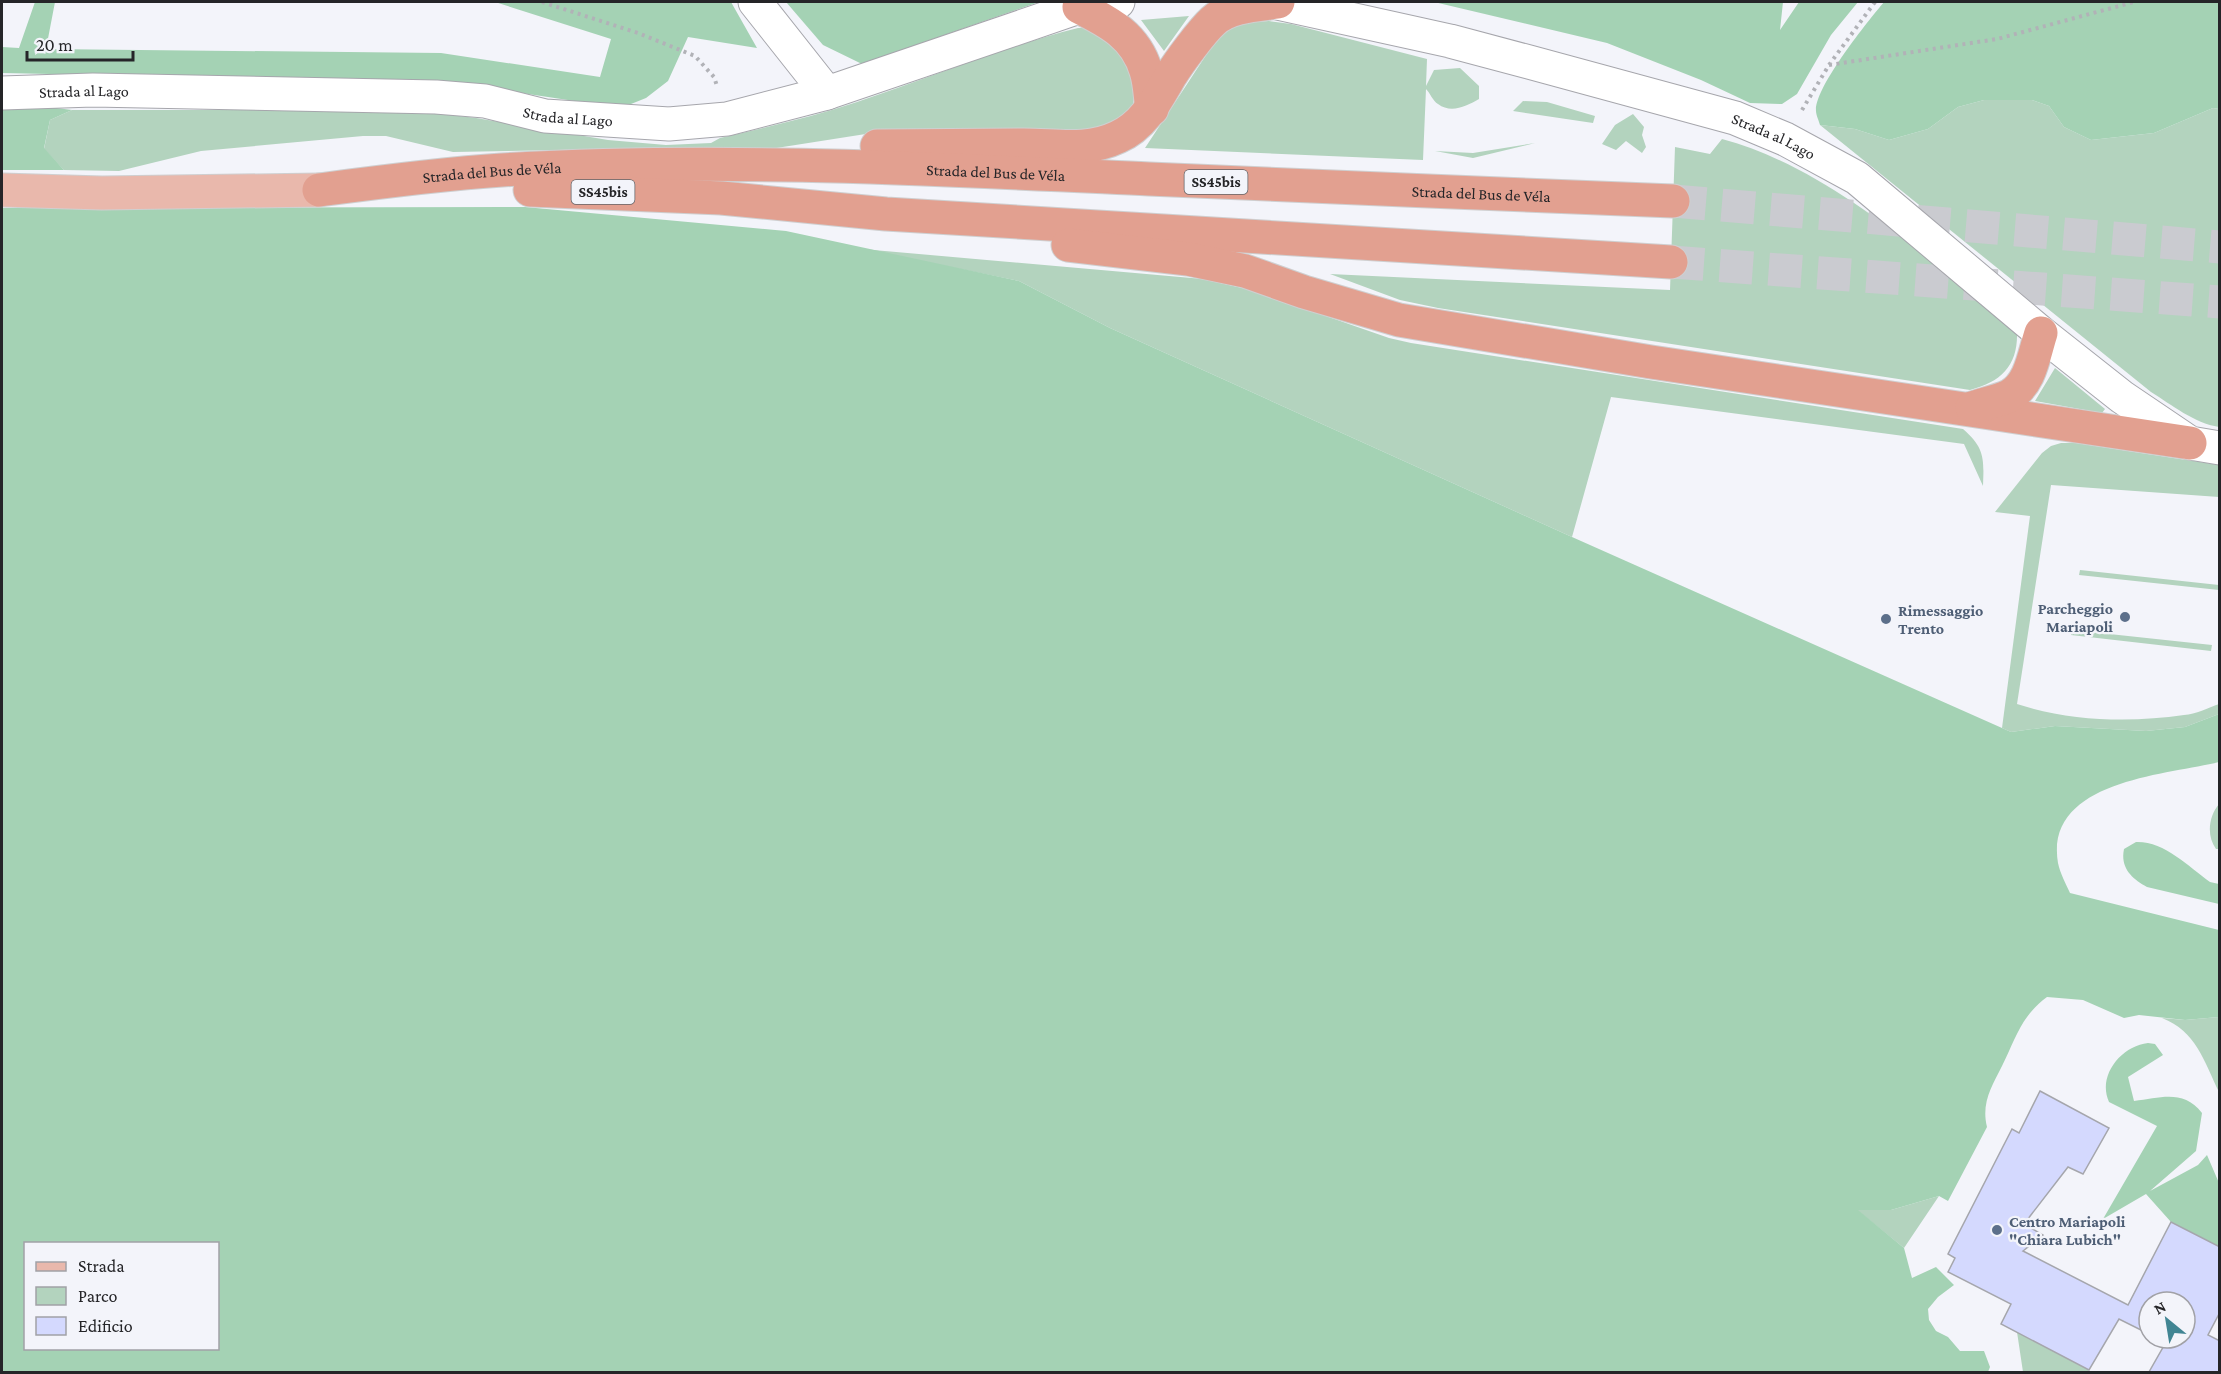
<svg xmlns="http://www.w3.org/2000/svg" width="2221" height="1374" font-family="'Crimson Pro',serif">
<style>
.green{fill:#b3d3be}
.forest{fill:#a4d2b4;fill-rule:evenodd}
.building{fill:#d4d9fe;stroke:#a5a6ac;stroke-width:1.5}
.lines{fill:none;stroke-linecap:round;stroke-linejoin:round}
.trunk-tunnel{stroke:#cacbd0;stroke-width:33;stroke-dasharray:33 16;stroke-linecap:butt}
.minor-casing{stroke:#a6a6ac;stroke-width:35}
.tertiary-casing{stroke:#a6a6ac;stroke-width:35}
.primary-casing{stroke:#cfcfd0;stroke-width:35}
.trunk-casing{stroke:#cfcfd0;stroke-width:35}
.path{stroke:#b1b2b7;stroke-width:4;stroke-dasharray:3 4.5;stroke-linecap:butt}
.minor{stroke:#fff;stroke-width:33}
.tertiary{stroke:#fff;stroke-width:33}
.primary{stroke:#e9b8ac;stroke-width:33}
.trunk{stroke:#e2a090;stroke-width:33}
.service-dot{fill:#5c6f8a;stroke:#f3f4fa;stroke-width:2}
.labels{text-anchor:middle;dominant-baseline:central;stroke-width:4.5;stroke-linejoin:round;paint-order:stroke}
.shield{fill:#f3f4fa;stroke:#636367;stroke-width:1.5}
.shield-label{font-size:15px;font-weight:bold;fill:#252528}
.street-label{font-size:16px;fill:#252528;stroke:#f3f4fa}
.service-label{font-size:16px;font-weight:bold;fill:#4e5e75;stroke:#f3f4fa;text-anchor:start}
</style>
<rect width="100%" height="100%" fill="#f3f4fa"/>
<path class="green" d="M1189,16L1164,51L1141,20Z
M1269,21L1291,24L1427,59L1426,86L1434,70L1460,68L1479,86V99C1467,106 1451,114 1438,104C1433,101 1430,93 1426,89L1423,160L1145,148L1216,40C1233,24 1247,22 1269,21Z
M1078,28H1098L1117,40L1135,88L1133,105L1122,120L1093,137L872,133L770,149L710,147L453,152L386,136H363L201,151L119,171L64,170L44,149L50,120L72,110H410L476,118L608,140L666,145L711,143L720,138C767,127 812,117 857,102C931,77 1003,47 1078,28Z
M1984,100H2032L2049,106L2064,127L2091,140L2154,133L2213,108L2219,109V427C2194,423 2172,405 2151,392L1820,125L1855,129L1889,140L1928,129L1958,107Z
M1523,101L1547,102L1595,116L1593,123L1513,111Z
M1633,114L1644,127L1642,135L1646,147L1642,153L1626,141L1616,150L1602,144L1615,125Z
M1722,139C1831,168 1932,262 2017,332C2018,365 2002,382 1970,390L1438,308L1400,300L1330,274L1670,290L1675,147L1710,154Z
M1535,143L1473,158L1435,151L1473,153Z
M862,249L1203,279L1251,290L1389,338L1411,343L1963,429C1985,448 1984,459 1983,486L1964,444L1611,397L1572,537L1110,328L1019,281Z
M2055,368L2105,409L2102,413L2035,401Z
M2061,443H2076L2219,465V497L2051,485L2017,704C2070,721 2129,723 2184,715C2196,714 2208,708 2219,704V714L2185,727L2146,731L2055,726L2011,732L2002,728L2030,516L1995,512L2042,453L2051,446Z
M2080,570L2219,585V590L2079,575Z
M2072,630L2212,645L2211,651L2071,635Z
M2219,804V849H2216C2206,835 2209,816 2219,804Z
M2219,1017V1092C2204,1061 2196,1031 2162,1018L2185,1020Z
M1939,1196L1904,1248L1857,1210H1891Z
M2017,1332L2089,1370L2087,1372H2023Z"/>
<path class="forest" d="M35,2H55L46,49L441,53L600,77L611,39L495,2H731L757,48L688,37L668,81L646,98L621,108L447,82L2,73V47L19,48Z
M786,2H1039L862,64L823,45Z
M1434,2H1783L1780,30L1799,2H1858L1831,35L1797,94L1782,104L1750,103L1701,80L1607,43Z
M1884,2H2219V109L2213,108L2154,133L2091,140L2064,127L2049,106L2032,100H1984L1958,107L1928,129L1889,140L1855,129L1820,125C1819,121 1816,115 1816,111C1814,88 1868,21 1884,2Z
M2,101L72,110L50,120L44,148L64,170H2Z
M525,207L786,231L1019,281L1110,328L1572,537L2011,732L2055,726L2146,731L2185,727L2219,714V762C2167,775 2044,780 2058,863C2060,873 2066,884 2070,893L2219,930V1017L2185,1020L2139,1015L2124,1018L2083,1000L2047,997C2021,1016 2016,1038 2002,1066C1992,1086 1981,1103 1987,1127L1948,1201L1939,1196L1891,1210H1858L1904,1248L1912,1278L1936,1267L1954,1285L1938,1297L1928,1309L1929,1320L1936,1331L1948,1337L1960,1351H1984L1990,1367L1988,1372H2V208ZM26,1244H218V1348H26Z
M2136,842C2164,841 2188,866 2210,882L2219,884V904L2147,887C2132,879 2120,868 2124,849Z
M2148,1043L2155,1044L2163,1055L2128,1077L2134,1101C2161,1098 2183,1089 2202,1113L2196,1151L2150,1191L2198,1165L2207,1155L2219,1183V1247L2171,1222L2146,1194L2103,1219L2157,1126L2109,1102C2097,1076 2121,1046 2148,1043Z"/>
<path class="building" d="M2040,1091L2109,1128L2083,1174L2068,1167L2024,1224L2043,1235L2023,1251L2128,1305L2171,1222L2220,1247V1312L2208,1335L2220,1341V1372H2149L2166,1342L2157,1338H2185V1302H2149V1334L2119,1319L2089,1370L2001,1324L2011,1304L1948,1272L1955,1258L1948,1254L2012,1129L2019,1133Z"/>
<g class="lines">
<path class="trunk-tunnel" d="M1673,201L2220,247
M1671,262L2220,302"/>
<defs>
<path id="minor" d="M755,2L827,93"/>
<g id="tertiary">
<path id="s1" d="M1273,2L1450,41L1529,62L1735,118L1785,139L1857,178L2041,333L2122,397L2190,443L2220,448"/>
<path id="s2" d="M2,93L93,90L436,97L485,101L545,116L669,124L727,119L827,93L1079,7L1118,2"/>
</g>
<path id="primary" d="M2,190L102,193L319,190"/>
<g id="trunk">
<path d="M1079,7C1109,22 1136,36 1146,71C1150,83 1150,97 1152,109"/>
<path d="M877,146C926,146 975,145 1024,145C1056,145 1087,152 1118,137C1145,125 1157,99 1171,75C1179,62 1202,31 1213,21C1229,6 1257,5 1278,2"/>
<path id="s3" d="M319,190C379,182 440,174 502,170C717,157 934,169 1149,179C1324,187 1498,194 1673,201"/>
<path d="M530,190L721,198L886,214L1671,262"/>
<path d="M1068,245L1188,259L1245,271L1304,292L1399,320L1651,362L2190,443"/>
<path d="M1972,408C1984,404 1998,401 2009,396C2031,384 2034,354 2041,333"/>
</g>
</defs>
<use href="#minor" class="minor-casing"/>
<use href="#tertiary" class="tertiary-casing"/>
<use href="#primary" class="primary-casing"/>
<use href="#trunk" class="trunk-casing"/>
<path class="path" d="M542,2L638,33L695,56L714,77L717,86
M1829,65L1997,39L2134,2
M1802,110L1829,65L1875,2"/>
<use href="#minor" class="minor"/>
<use href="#tertiary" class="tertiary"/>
<use href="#primary" class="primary"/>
<use href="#trunk" class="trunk"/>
</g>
<g class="service-dot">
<circle cx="2125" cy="617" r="6"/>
<circle cx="1886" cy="619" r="6"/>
<circle cx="1997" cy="1230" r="6"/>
</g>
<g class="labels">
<g class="shield">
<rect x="1184.5" y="170" width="63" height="24" rx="4.5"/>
<rect x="571.5" y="180" width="63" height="24" rx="4.5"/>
</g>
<g class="shield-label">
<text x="1216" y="182">SS45bis</text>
<text x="603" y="192">SS45bis</text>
</g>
<g class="street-label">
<text stroke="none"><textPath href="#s2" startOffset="82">Strada al Lago</textPath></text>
<text stroke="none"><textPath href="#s2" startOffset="568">Strada al Lago</textPath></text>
<text stroke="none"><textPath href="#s1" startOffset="519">Strada al Lago</textPath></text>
<text stroke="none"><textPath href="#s3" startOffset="678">Strada del Bus de Véla</textPath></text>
<text stroke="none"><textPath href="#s3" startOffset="174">Strada del Bus de Véla</textPath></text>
<text stroke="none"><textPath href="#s3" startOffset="1164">Strada del Bus de Véla</textPath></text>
</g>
<g class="service-label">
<text x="2113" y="608" text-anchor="end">Parcheggio<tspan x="2113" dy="18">Mariapoli</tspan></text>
<text x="1898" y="610">Rimessaggio<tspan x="1898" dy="18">Trento</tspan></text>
<text x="2009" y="1221">Centro Mariapoli<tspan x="2009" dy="18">"Chiara Lubich"</tspan></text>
</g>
</g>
<rect width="2221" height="1374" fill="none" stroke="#252528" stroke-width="6"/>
<rect x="24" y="1242" width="195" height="108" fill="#f3f4fa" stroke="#a1a1a6" stroke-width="1.5"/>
<rect x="36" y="1262" width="30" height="9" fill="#e9b8ac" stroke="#a1a1a6" stroke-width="1.5"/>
<text x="78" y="1272" font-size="18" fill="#252528">Strada</text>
<rect x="36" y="1287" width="30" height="18" fill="#b3d3be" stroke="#a1a1a6" stroke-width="1.5"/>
<text x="78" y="1302" font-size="18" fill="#252528">Parco</text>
<rect x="36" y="1317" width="30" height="18" fill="#d4d9fe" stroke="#a1a1a6" stroke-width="1.5"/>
<text x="78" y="1332" font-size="18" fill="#252528">Edificio</text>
<g transform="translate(2167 1320) rotate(330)"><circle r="28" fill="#f3f4fa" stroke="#a1a1a6" stroke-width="1.5"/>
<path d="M0-4.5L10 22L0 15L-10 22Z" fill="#418593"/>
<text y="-9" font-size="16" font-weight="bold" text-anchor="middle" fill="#252528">N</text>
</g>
<path d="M27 51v9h106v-9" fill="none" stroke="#252528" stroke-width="3"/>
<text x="36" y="51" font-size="18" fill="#252528" stroke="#f3f4fa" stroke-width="4.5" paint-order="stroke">20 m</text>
</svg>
